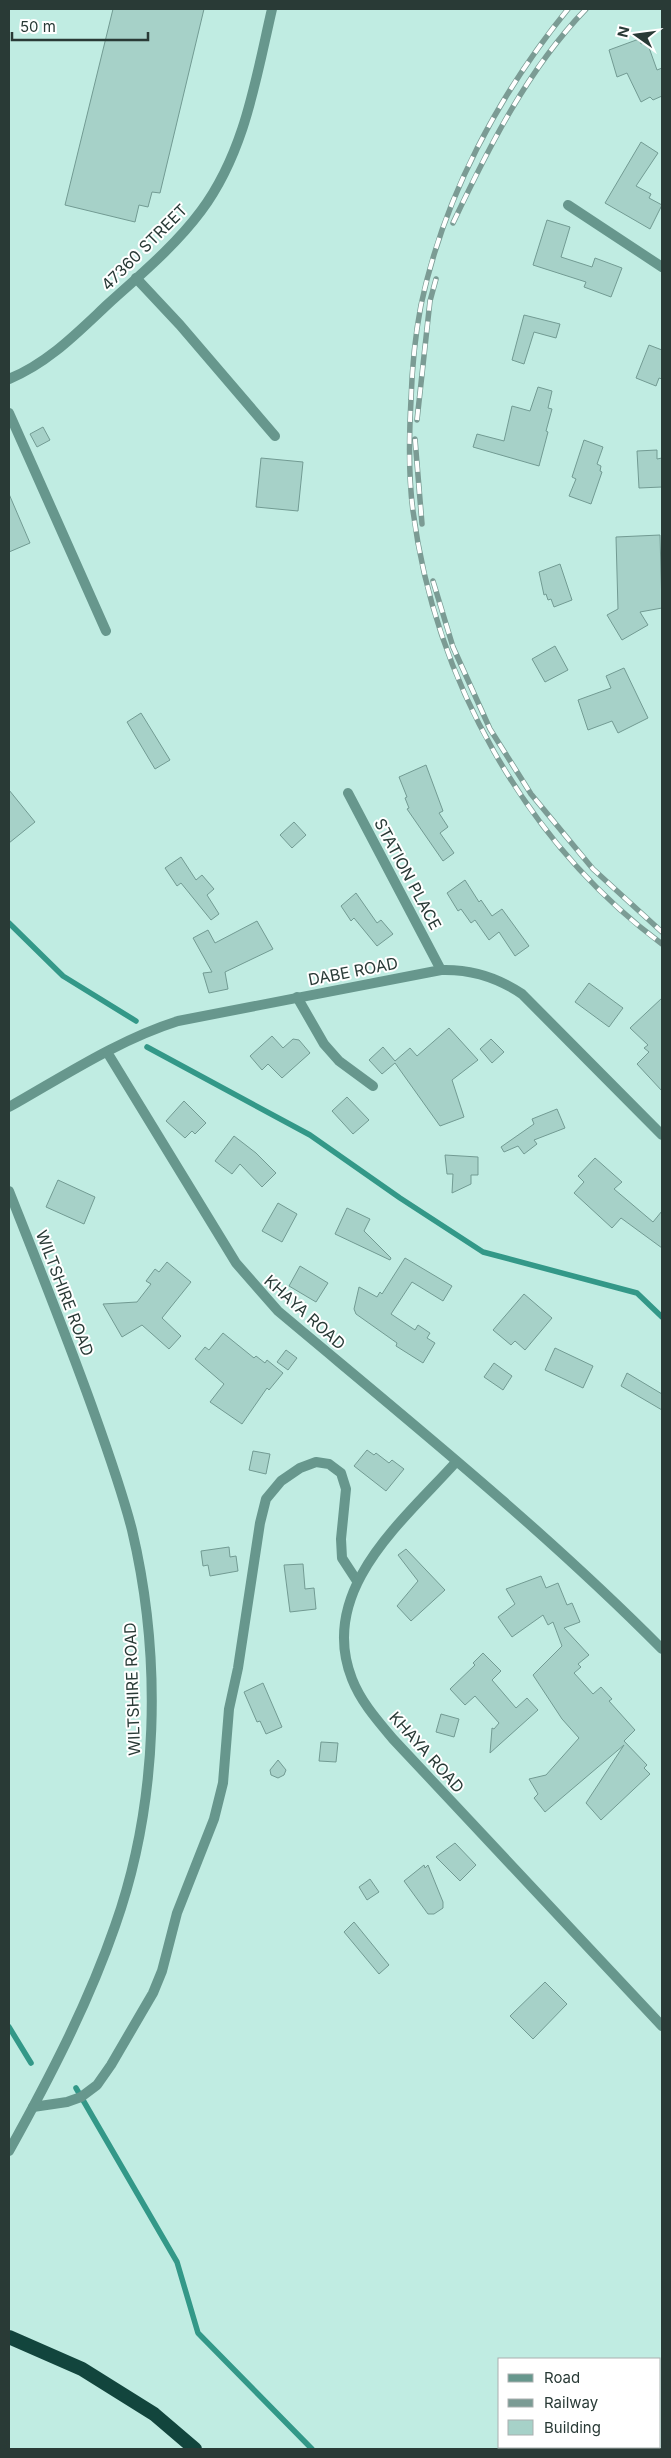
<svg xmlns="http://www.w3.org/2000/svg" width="671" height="2458" font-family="Inter,sans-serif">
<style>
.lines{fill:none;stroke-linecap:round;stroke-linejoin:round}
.stream{stroke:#339888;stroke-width:5.5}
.building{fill:#a6d1c8;stroke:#729b93}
.service{stroke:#67978d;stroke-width:10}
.minor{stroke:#67978d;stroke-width:10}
.tertiary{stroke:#67978d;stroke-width:10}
.trunk{stroke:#12453d;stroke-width:14}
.rail-casing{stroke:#7b9b94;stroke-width:5.5}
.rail{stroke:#fff;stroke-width:4;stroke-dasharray:11;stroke-linecap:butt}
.labels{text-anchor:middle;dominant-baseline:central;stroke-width:4;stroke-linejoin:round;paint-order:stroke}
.street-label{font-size:16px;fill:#293a36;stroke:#fff}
</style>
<rect width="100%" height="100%" fill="#c0ece2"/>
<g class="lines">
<path class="stream" d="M9,923L63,976L136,1021
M147,1047L310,1135L400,1198L483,1252L637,1293L662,1317
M9,2027L31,2063
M76,2088L177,2262L198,2333L312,2449"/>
</g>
<path class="building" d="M113,9H204L160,193L152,192L148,207L139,205L135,222L65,205Z
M639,39L641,44L647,42L657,70L662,68V96L653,100L650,97L641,102L627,73L617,77L609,50Z
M641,142L658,153L636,186L651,194L649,198L662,205L650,229L605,203Z
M547,220L570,227L561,257L592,267L595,258L622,268L611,297L584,287L586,282L533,265Z
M524,315L560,324L556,338L534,332L524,364L512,360Z
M649,345L662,350V379L659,378L656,386L636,378Z
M538,387L552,391L548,408L552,409L546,431L548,432L539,466L473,447L477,434L504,441L512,406L530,411Z
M43,427L50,440L37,447L30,434Z
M584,440L603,447L597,464L601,466L600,471L602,472L591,504L569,496L576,479L572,477Z
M657,450V459L662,458V487L639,488L637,451Z
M261,458L303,462L298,511L256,507Z
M9,494L30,543L9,552Z
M660,535L662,608L640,612L648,625L622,640L607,615L618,609L616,537Z
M560,564L572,600L554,607L551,599L548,600L546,594L544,595L539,572Z
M555,646L568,670L545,682L532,659Z
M624,668L648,718L618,733L612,721L588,730L578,700L611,688L606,676Z
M141,713L170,760L155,769L127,722Z
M426,765L443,811L439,813L448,827L440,833L454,853L443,861L407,809L409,808L405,798L407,797L399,777Z
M9,790L35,822L9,843Z
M294,822L306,835L292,848L280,835Z
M181,857L196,880L202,875L214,889L207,895L219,914L211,920L181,883L177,886L165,868Z
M465,880L479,902L481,900L492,916L502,909L529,946L515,956L499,932L489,940L475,920L471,923L461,909L458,911L447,893Z
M356,893L377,923L381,920L393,934L377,946L354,918L351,921L341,906Z
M257,921L273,949L225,972L228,989L209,993L203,973L212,972L193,938L208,930L215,943Z
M589,983L623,1008L609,1027L575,1002Z
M662,998V1091L637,1064L649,1052L644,1048L648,1045L630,1028Z
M449,1028L478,1060L452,1080L464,1117L440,1126L395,1063L382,1074L369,1060L383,1047L395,1061L410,1048L417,1056Z
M272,1036L283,1048L293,1039L299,1040L310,1053L282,1078L268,1064L262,1070L250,1056Z
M491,1039L504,1052L492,1063L480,1049Z
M347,1097L369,1120L353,1134L332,1111Z
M184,1101L206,1123L195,1134L192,1131L185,1138L166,1121Z
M557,1109L565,1128L534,1140L537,1144L524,1154L518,1146L504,1152L501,1147L534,1124L532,1119Z
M234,1136L256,1153L276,1173L262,1187L240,1164L232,1174L215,1161Z
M445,1155L478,1157V1175H471V1184L452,1193L453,1174H447Z
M595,1158L622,1182L614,1189L653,1222L662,1211V1248L621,1218L612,1228L574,1193L584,1182L578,1176Z
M58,1180L95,1197L84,1224L46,1207Z
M278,1203L297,1214L282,1242L262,1231Z
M347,1208L370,1219L364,1231L391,1258L390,1260L335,1234Z
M405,1258L452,1286L443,1301L412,1282L391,1314L415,1330L418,1325L430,1333L427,1338L435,1343L423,1363L396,1346L397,1343L356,1314L354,1309L359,1287L377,1297L380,1292L382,1294Z
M167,1262L191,1282L162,1318L181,1336L169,1349L142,1325L122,1337L103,1304L137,1302L151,1284L146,1281L155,1269L159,1272Z
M300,1266L328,1283L316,1302L289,1286Z
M524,1294L552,1318L525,1350L515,1341L511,1345L493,1330Z
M223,1333L254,1358L256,1356L265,1363L267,1360L283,1373L269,1390L267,1388L242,1424L210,1402L224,1384L195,1359L205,1347L209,1350Z
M555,1348L593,1366L583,1388L545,1370Z
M286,1350L297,1358L288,1370L277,1362Z
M494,1363L512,1376L503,1390L484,1377Z
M627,1373L662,1394V1410L621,1386Z
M367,1450L374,1455L376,1453L389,1463L392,1460L404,1469L386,1491L354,1466Z
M253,1451L270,1454L266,1474L249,1470Z
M229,1547L230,1557L236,1556L238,1571L210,1576L208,1565L203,1566L201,1551Z
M406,1549L445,1590L411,1621L397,1606L418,1581L398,1555Z
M303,1564L305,1589L314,1588L316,1609L290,1612L284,1565Z
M541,1576L546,1588L558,1583L567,1605L572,1603L580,1622L564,1628L589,1655L578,1664L581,1667L574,1673L593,1694L601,1687L612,1699L609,1701L635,1730L624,1741L647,1765L644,1768L650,1774L601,1820L586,1803L624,1745L545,1812L534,1798L538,1794L529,1779L546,1775L579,1738L562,1719L533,1675L562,1646L553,1622L548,1625L543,1615L512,1637L498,1617L515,1604L506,1589Z
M483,1653L501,1671L492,1680L516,1708L527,1698L538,1710L490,1753L492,1728L494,1729L499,1723L475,1696L465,1705L450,1689L475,1665L473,1663Z
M263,1683L282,1727L266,1734L260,1721L257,1722L244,1692Z
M441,1714L459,1719L454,1737L436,1732Z
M321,1742L338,1743L336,1762L319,1761Z
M278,1760L286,1770L284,1775L278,1778L271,1775L270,1770Z
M455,1843L476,1865L460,1881L436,1857Z
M424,1865L425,1868L428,1865L443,1902V1908L434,1914H428L404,1881Z
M370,1879L379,1892L367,1900L359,1887Z
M354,1922L389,1965L379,1974L344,1932Z
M545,1982L567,2004L533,2039L510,2016Z"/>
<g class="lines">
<path class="service" d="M568,205L662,267
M136,278L180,325L275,436
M9,413L106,631
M297,997L324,1044L339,1061L373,1086
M33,2107L67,2102L81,2097L97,2085L111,2065L153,1993L162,1971L177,1913L214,1819L223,1783L229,1709L238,1668L260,1523L266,1499L281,1481L300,1468L316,1462L329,1464L341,1473L346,1489L341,1539L342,1558L357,1581"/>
<path class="minor" d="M9,379C48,363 77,333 108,304C140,275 175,246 201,211C245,152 256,78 272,9
M348,793L441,970
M107,1052L236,1263L278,1311C409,1421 542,1528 662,1649
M9,1107C64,1076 118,1040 178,1021L441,970C472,969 497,977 522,994L662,1135
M456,1462C403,1521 317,1590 352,1679C361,1702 377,1720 393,1739L662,2026"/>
<path class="tertiary" d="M9,1191C37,1262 65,1332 91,1404C106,1446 121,1487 132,1530C162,1657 159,1802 115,1926C88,2004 49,2079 9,2151"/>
<path class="trunk" d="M9,2337L82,2369L154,2414L195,2449"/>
<defs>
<path id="rail" d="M568,9C499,94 444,196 421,305C415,336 412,368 411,400C409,437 408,474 413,511C435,679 525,842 662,944
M453,223C489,147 527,70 586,9
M417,420L430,301L436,279
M415,439L422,524
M433,581L453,647L490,729L531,794L593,869L662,932"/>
</defs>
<use href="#rail" class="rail-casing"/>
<use href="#rail" class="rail"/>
</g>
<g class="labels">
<g class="street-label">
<text transform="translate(144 247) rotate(-45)">47360 STREET</text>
<text transform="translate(408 874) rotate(62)">STATION PLACE</text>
<text transform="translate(353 971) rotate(-11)">DABE ROAD</text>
<text transform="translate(65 1293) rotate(69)">WILTSHIRE ROAD</text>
<text transform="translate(305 1312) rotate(42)">KHAYA ROAD</text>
<text transform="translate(132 1689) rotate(-92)">WILTSHIRE ROAD</text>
<text transform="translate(427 1752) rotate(48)">KHAYA ROAD</text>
</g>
</g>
<rect width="671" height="2458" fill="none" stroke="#293a36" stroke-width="20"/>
<rect x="498" y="2358" width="162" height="90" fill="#ffffff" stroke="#a9b0af"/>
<rect x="508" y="2374" width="25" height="8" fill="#67978d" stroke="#a9b0af"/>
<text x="544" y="2383" font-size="15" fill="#293a36">Road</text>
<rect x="508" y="2399" width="25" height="8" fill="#7b9b94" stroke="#a9b0af"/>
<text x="544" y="2408" font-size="15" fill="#293a36">Railway</text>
<rect x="508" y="2420" width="25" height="15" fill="#a6d1c8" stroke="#a9b0af"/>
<text x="544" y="2433" font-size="15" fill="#293a36">Building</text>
<g transform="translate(636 35) rotate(284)" stroke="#ffffff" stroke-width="4" paint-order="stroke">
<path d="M0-4L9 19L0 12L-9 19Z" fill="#293a36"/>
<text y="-8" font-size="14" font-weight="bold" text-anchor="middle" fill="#293a36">N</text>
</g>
<path d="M12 32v8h136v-8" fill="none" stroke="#293a36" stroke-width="2.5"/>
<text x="20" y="32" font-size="15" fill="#293a36" stroke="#ffffff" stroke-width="4" paint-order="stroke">50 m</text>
</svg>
